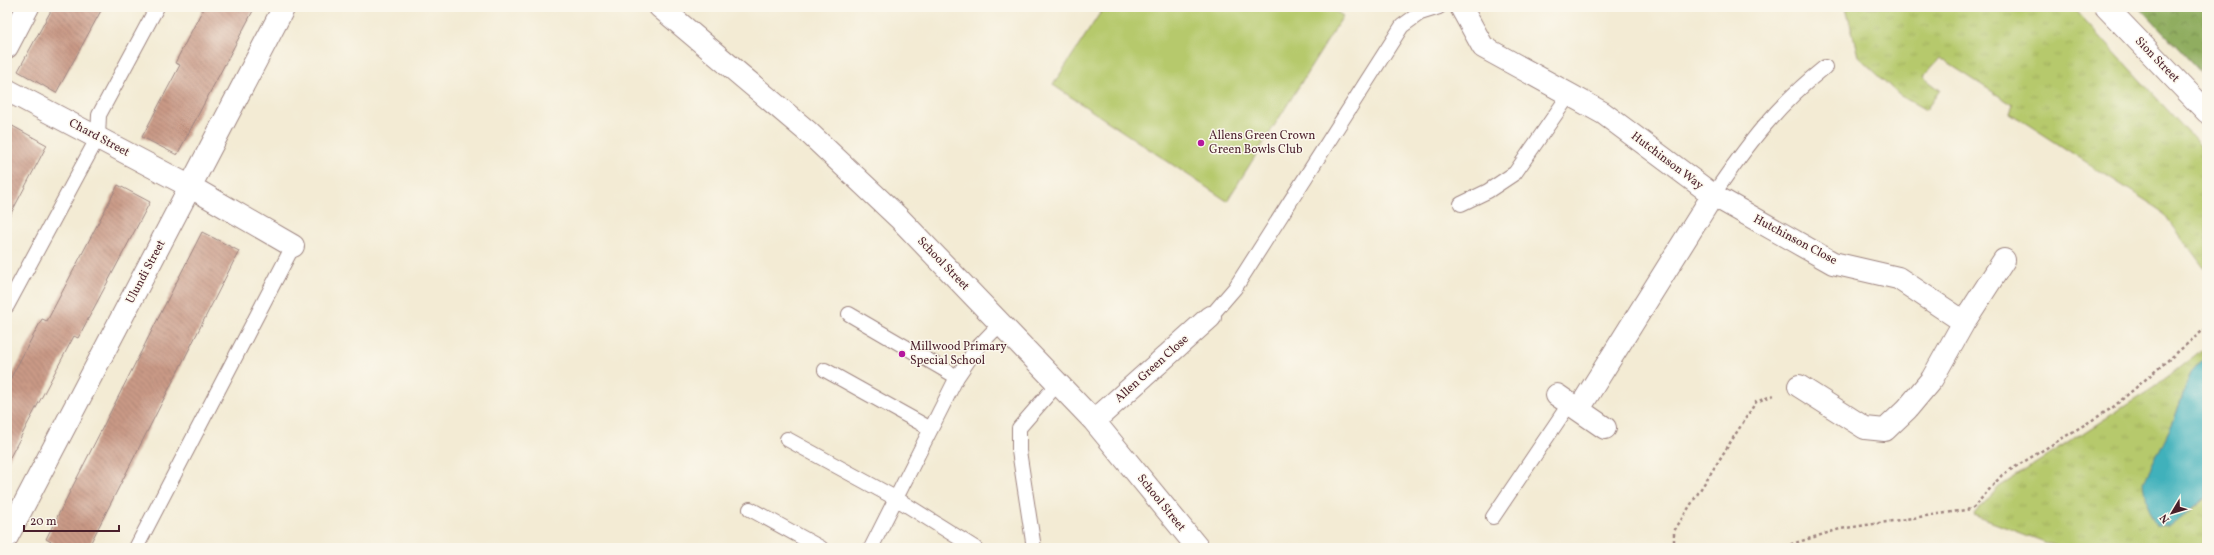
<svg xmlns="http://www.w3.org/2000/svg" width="2214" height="555" font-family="Vollkorn,serif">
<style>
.grass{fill:url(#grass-tufts);stroke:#80744c}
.forest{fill:url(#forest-crowns);stroke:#6d6646}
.garden{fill:#b6c96c;stroke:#80744c}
.water{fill:#41b1bb;stroke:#466873}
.building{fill:url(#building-back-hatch)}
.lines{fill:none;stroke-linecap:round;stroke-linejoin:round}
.service-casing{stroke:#9e8580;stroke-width:16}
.minor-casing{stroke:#9e8580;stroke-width:24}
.path{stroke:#9e8580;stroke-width:2.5;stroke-dasharray:3 3;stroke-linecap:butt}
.service{stroke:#fff;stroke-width:14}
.minor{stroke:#fff;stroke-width:22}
.poi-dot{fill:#b5179e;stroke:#fbf7ec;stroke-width:1.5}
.labels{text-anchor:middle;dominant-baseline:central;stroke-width:3;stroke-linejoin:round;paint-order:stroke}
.street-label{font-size:12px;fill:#4a1f2b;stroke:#fbf7ec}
.poi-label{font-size:12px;fill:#4a1f2b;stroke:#fbf7ec;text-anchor:start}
</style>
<defs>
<pattern id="grass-tufts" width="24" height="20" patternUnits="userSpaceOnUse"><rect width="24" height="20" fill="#b6c96c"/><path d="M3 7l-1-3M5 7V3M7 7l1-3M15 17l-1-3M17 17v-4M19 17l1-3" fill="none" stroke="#9eac5e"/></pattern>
<pattern id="forest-crowns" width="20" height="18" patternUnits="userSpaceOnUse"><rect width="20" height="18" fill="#90ad60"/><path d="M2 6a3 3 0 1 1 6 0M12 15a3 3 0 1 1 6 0" fill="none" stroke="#788c4f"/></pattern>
<pattern id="building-back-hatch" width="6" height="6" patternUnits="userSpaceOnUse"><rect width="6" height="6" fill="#c99a86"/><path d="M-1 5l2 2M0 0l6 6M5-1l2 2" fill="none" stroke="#a57d6e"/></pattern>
</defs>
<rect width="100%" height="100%" fill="#fbf7ec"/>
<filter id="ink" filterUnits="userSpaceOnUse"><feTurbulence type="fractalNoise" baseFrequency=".025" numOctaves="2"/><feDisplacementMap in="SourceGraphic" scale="8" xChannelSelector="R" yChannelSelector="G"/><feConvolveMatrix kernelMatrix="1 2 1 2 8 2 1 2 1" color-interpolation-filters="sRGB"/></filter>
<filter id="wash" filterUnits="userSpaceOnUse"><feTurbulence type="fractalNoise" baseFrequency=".012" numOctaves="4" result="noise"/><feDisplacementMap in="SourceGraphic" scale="16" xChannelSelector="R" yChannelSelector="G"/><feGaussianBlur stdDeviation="0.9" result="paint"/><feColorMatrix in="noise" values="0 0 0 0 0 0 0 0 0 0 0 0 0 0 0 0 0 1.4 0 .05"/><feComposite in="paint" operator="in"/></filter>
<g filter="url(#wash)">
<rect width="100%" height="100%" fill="#f3ebd4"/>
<path class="grass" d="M1846,7H2073L2207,153V272L2162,211L2010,113L2013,105L1940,58L1923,77L1940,90L1926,110L1899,95L1858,56Z
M2207,346V355L2191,372L2174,420L2161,448L2184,515L2207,496V548H2061L1973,515L1999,487L2153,388Z"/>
<path class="forest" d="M2140,7H2207V79Z"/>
<path class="garden" d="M1104,7H1329L1343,16L1227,201L1053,85Z"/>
<path class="water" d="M2207,355V496L2169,526L2156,525L2148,509L2144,482L2174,420L2191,372Z"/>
<g id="blocks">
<path class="building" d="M53,7H103L56,93L18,71Z
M204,7H255L177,155L142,137L180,65L175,63Z
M7,123L47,145L7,221Z
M118,185L150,202L78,338L74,336L7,463V385L42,319L47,321Z
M202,232L239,251L88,548H62L46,539Z"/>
</g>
</g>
<g filter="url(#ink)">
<use href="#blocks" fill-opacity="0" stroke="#9e8580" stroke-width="1"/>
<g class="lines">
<defs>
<path id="service" d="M1713,195C1747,145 1777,105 1825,67
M1461,204L1488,191L1515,173L1569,95
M7,306L98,137L99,115L157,7
M849,314L957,377
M1210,317L1235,288L1402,26L1420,13L1439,7
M825,370L931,429
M787,439L897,499L975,548
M750,509L821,548
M1493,517L1570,403
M136,548L293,246
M871,548L957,377L976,349L1000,324
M1034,548L1019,451V428L1058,383"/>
<path id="minor" d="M660,7L808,132L899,218L1094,421L1198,548
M1461,7L1483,47L1603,113L1713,195L1579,409
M2106,7L2207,112
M7,47L28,7
M7,90L191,187L293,246
M1713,195L1833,263L1898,278L1964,322
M1799,386L1865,428L1885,430L1907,409L1932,379L1964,322L2004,260
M1557,395L1605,428
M1094,421L1210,317
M7,537L284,7"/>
</defs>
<use href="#service" class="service-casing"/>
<use href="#minor" class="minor-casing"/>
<path class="path" d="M1674,548V531L1756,402L1774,395
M1779,548L1840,529L1972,509L2002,475L2112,408L2207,327"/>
<use href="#service" class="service"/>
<use href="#minor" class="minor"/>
</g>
</g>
<g class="poi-dot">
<circle cx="1201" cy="143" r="4"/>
<circle cx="902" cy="354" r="4"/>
</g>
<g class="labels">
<g class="street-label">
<text transform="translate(2157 60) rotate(46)">Sion Street</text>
<text transform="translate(99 138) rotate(28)">Chard Street</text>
<text transform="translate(1667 161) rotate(37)">Hutchinson Way</text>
<text transform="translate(1795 240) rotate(28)">Hutchinson Close</text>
<text transform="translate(943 264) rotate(46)">School Street</text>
<text transform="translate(146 272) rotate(-62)">Ulundi Street</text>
<text transform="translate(1152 369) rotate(-42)">Allen Green Close</text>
<text transform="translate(1161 503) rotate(51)">School Street</text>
</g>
<g class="poi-label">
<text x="1209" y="136">Allens Green Crown<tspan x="1209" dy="14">Green Bowls Club</tspan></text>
<text x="910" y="347">Millwood Primary<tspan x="910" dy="14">Special School</tspan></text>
</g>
</g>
<rect width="2214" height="555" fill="none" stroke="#fbf7ec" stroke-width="24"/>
<g transform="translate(2172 513) rotate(232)" stroke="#fbf7ec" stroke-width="3" paint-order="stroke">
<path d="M0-3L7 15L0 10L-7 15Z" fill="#4a1f2b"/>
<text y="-6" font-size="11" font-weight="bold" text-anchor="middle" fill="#4a1f2b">N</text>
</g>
<path d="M24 525v6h95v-6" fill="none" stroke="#4a1f2b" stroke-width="2"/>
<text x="30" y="525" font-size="12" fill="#4a1f2b" stroke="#fbf7ec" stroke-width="3" paint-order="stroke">20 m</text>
</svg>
